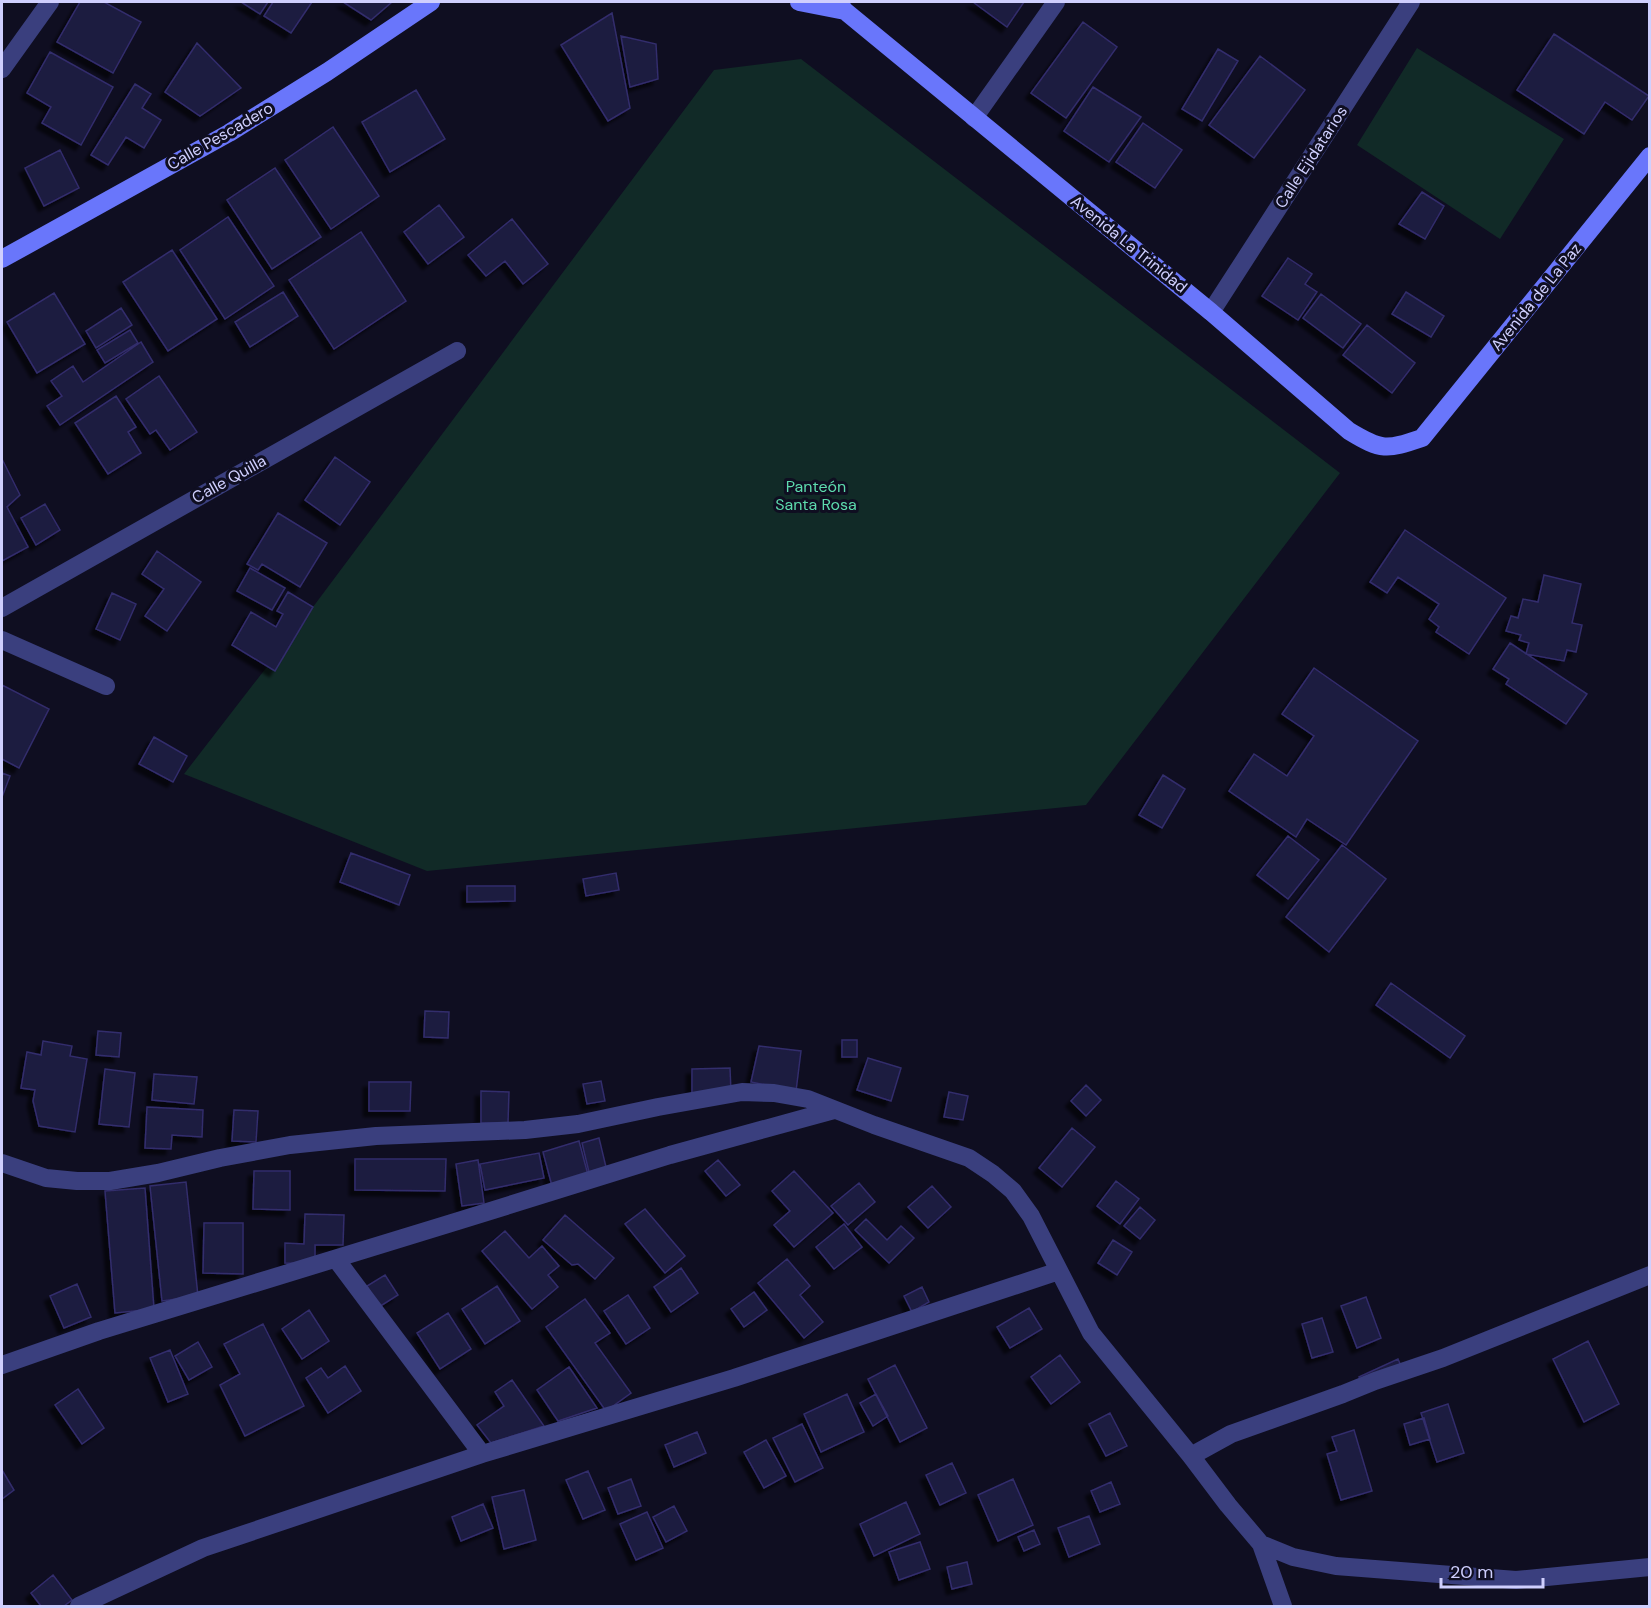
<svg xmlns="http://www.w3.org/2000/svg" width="1651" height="1608" font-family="'DM Sans',sans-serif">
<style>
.green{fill:#112a27}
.building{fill:#1e1a41;stroke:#322d6c;stroke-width:1.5;filter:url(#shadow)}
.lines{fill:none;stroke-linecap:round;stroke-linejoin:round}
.street{stroke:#3a3f7e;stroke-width:18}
.secondary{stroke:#6976fb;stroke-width:18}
.labels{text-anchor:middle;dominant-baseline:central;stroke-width:6;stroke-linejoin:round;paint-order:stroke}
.street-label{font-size:16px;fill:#cfcffe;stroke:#0f0e21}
.park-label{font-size:16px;fill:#5ddbad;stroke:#0f0e21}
</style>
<defs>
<filter id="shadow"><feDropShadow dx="-5.5" dy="5.5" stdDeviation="1.5" flood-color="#0009"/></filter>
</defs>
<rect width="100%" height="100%" fill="#0f0e21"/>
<path class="green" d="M1417,48L1564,139L1500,239L1357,145Z
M801,59L1340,473L1086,805L427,871L184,774L313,607L714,70Z"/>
<path class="building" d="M80,2H104L141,22L113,73L57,42Z
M241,2H268L260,14Z
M273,2H312L291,33L264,16Z
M343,2H392L371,20Z
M973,2H1024L1007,27Z
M612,13L630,108L608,121L561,45Z
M1083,22L1117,47L1066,118L1031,93Z
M1554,34L1649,96L1632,120L1605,102L1584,134L1517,90Z
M621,36L656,44L658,79L630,87Z
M197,43L241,88L200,116L165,92Z
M1218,49L1238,61L1202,121L1182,109Z
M50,52L113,87L81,145L42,123L51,107L27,93Z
M1260,56L1305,90L1254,158L1209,125Z
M135,84L151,94L142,108L161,120L144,148L126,137L108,165L91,155Z
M1093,87L1141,117L1109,162L1064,131Z
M416,90L445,139L390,172L362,122Z
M1143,123L1182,150L1155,188L1116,162Z
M333,127L379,196L331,229L285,160Z
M60,150L79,188L44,206L25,168Z
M275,168L321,237L272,269L227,200Z
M1422,192L1444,206L1425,239L1399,224Z
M439,205L464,237L428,264L404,232Z
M228,217L274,286L225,319L180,250Z
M512,219L548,264L523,284L505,261L486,276L468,255Z
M361,232L406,301L334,349L289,280Z
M172,250L217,319L168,351L123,282Z
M1288,258L1312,274L1305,284L1317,292L1298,320L1262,296Z
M283,292L298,316L250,347L235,322Z
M1406,292L1444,316L1431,337L1392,314Z
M54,293L85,344L37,373L7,322Z
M1321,294L1361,324L1343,348L1303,318Z
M121,308L132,325L96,348L86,331Z
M1367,325L1415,363L1392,393L1343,355Z
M130,330L138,343L105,363L97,350Z
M141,342L153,362L60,425L47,406L62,396L51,381L73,366L83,382Z
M159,376L197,432L170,450L156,430L150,434L126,399Z
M116,396L136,427L128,432L141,453L108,474L75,423Z
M335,457L370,482L340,525L305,500Z
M2,459L20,495L7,507L28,547L2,561Z
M45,504L60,530L36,545L21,518Z
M278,513L327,543L300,587L262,564L258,570L247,564Z
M1405,530L1506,598L1469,654L1436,632L1439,627L1429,619L1439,604L1398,577L1387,593L1370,582Z
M157,551L201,582L167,631L145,616L164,589L142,574Z
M250,568L285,588L272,610L237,591Z
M1544,575L1581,584L1572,623L1582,625L1576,652L1567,650L1564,661L1526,654L1529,643L1519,640L1521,635L1506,631L1511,616L1518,618L1523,599L1538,602Z
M288,592L313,607L275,671L232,645L251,612L276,627L283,614L277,611Z
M112,593L136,604L120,640L96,629Z
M1510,643L1587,694L1566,724L1506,684L1509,679L1493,669Z
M1314,668L1418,741L1346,845L1307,819L1296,837L1229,791L1254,754L1287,776L1314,736L1282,714Z
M2,685L49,709L19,768L2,759Z
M154,737L187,756L173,782L139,764Z
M2,773L10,776L2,797Z
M1163,775L1185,789L1162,828L1139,815Z
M1288,836L1319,860L1288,899L1257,875Z
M1342,845L1386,879L1329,952L1286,917Z
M351,853L410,875L399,905L340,882Z
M616,873L619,890L586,896L583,879Z
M467,886H515V901L467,902Z
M1391,983L1465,1036L1450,1058L1376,1005Z
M425,1011L449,1012L448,1038L424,1037Z
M98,1031L121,1033L119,1057L96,1055Z
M842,1040H857V1057H842Z
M43,1041L72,1046L70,1056L87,1059L75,1132L39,1126L33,1101L35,1090L21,1088L27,1052L41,1055Z
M759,1046L801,1051L796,1091L751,1082Z
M868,1058L901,1068L891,1101L857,1090Z
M730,1068L731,1092L692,1094V1069Z
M105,1069L135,1073L129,1127L99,1124Z
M154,1074L197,1077L194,1104L152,1100Z
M601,1081L605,1101L587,1104L583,1084Z
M369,1082H411L410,1111H369Z
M1086,1085L1101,1100L1086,1116L1071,1101Z
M481,1091L509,1092L508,1123H481Z
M949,1092L968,1096L963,1120L944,1117Z
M147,1107L203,1110L202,1137L172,1135L171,1149L145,1148Z
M234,1110L258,1111L256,1142L232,1141Z
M1072,1128L1095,1147L1062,1187L1039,1168Z
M599,1138L606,1167L589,1172L582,1143Z
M579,1141L588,1175L552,1186L543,1152Z
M539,1153L544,1178L485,1190L480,1164Z
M355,1159H446L445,1191L355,1190Z
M478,1160L484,1203L462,1206L456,1164Z
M718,1160L740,1185L726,1196L705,1171Z
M254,1171H290V1210L253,1209Z
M794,1171L833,1213L794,1247L774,1225L790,1211L772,1191Z
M1116,1181L1139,1199L1120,1224L1097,1206Z
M186,1182L198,1296L162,1301L150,1186Z
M859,1183L875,1202L848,1225L831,1206Z
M932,1186L951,1207L928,1228L908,1207Z
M145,1188L154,1309L115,1313L105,1191Z
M1140,1207L1155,1220L1140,1239L1124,1226Z
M645,1209L685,1256L665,1273L625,1224Z
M305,1214L344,1215L343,1245H315V1264L285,1263V1243L304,1244Z
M565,1215L614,1258L595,1279L578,1264L572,1265L543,1240Z
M866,1219L887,1240L901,1226L914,1238L889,1263L855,1230Z
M204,1223H243V1274L203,1273Z
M844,1224L862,1247L834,1269L816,1247Z
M505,1231L529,1258L542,1246L559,1266L548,1275L558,1287L532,1309L482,1251Z
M1113,1240L1132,1252L1117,1275L1098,1263Z
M787,1259L810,1286L800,1295L823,1322L804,1338L758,1283Z
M681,1268L698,1293L671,1312L654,1287Z
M385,1275L398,1295L379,1307L367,1286Z
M77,1284L91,1317L64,1328L50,1296Z
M497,1286L520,1321L485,1344L462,1309Z
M922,1287L929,1302L912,1312L904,1296Z
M754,1292L767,1310L744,1327L731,1309Z
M628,1295L650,1328L626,1344L604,1311Z
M1366,1297L1381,1338L1357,1348L1341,1306Z
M585,1299L610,1333L595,1343L631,1393L606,1411L546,1327Z
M1029,1308L1042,1329L1010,1348L997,1327Z
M309,1310L329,1341L302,1359L282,1329Z
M448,1313L471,1349L440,1369L417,1333Z
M1322,1318L1333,1352L1312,1358L1302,1324Z
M263,1324L304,1406L245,1436L220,1385L240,1374L224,1344Z
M1588,1341L1619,1404L1584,1422L1553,1359Z
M198,1342L212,1367L189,1380L175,1356Z
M170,1350L188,1394L168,1402L150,1358Z
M1060,1355L1080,1382L1051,1404L1031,1377Z
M1398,1359L1401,1366L1362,1384L1359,1377Z
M895,1365L927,1428L900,1442L868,1379Z
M345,1366L361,1391L328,1413L306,1378L321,1368L328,1378Z
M569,1367L597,1408L558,1421L537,1390Z
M512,1380L544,1426L491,1443L477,1425L504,1406L495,1392Z
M78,1389L104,1428L82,1444L55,1405Z
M847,1394L864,1432L821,1452L804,1414Z
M876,1394L888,1416L873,1426L860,1403Z
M1448,1404L1464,1453L1437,1462L1421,1413Z
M1110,1413L1127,1446L1106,1456L1089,1424Z
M1424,1418L1430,1439L1410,1445L1404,1424Z
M802,1424L823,1468L795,1482L773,1438Z
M1354,1430L1372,1491L1341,1500L1327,1454L1337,1451L1332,1437Z
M697,1432L706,1453L674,1467L665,1445Z
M766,1440L786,1476L764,1488L744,1452Z
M952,1463L966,1493L940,1505L926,1475Z
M2,1470L14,1490L2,1499Z
M588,1471L605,1510L583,1519L566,1480Z
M631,1479L641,1506L618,1514L608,1488Z
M1013,1479L1033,1525L998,1541L978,1495Z
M1111,1482L1120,1504L1100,1512L1091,1491Z
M524,1490L536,1540L504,1549L492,1497Z
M906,1502L920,1534L874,1556L860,1524Z
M483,1504L493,1528L461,1541L452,1517Z
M674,1506L687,1531L666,1542L653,1517Z
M647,1512L663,1548L636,1560L620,1524Z
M1089,1516L1100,1544L1069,1557L1058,1528Z
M1034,1530L1040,1544L1024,1551L1018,1537Z
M920,1542L930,1569L899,1580L889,1552Z
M967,1562L972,1584L952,1589L947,1567Z
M53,1575L72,1600L64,1606H41L31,1593Z"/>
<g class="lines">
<path class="street" d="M2,69L50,2
M974,118L1056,2
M1211,312L1411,2
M2,608L457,351
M2,640L106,686
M2,1163L46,1178L77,1181H110L158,1173L220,1158L290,1145L376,1136L525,1130L578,1124L658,1107L742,1092L774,1093L808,1099L874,1125L969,1158L993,1174L1013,1191L1031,1216L1091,1333L1191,1456L1231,1434L1343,1394L1375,1381L1443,1358L1650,1275
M336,1259L482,1454
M2,1365L99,1331L458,1221L670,1155L834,1110
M1191,1456L1228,1505L1261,1544L1293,1557L1336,1566L1516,1580L1650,1567
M1261,1544L1283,1606
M79,1606L203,1548L482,1454L734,1378L1059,1271"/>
<path class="secondary" d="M799,2L845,11
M838,2L845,11L1211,312L1349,431C1382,451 1386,450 1422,438L1650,156
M2,259L229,133L327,72L431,2"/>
</g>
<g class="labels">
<g class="street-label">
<text transform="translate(220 136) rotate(-30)">Calle Pescadero</text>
<text transform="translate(1311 157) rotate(-57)">Calle Ejidatarios</text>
<text transform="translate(1129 244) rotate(39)">Avenida La Trinidad</text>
<text transform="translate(1536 297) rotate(-51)">Avenida de La Paz</text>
<text transform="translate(229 479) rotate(-29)">Calle Quilla</text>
</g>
<g class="park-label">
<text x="816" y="486">Panteón<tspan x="816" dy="18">Santa Rosa</tspan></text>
</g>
</g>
<rect width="1651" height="1608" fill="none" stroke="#cfcffe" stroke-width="6"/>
<path d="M1441 1578v9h102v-9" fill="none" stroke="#cfcffe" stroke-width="3"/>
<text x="1450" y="1578" font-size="18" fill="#cfcffe" stroke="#0f0e21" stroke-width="4.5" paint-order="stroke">20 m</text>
</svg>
